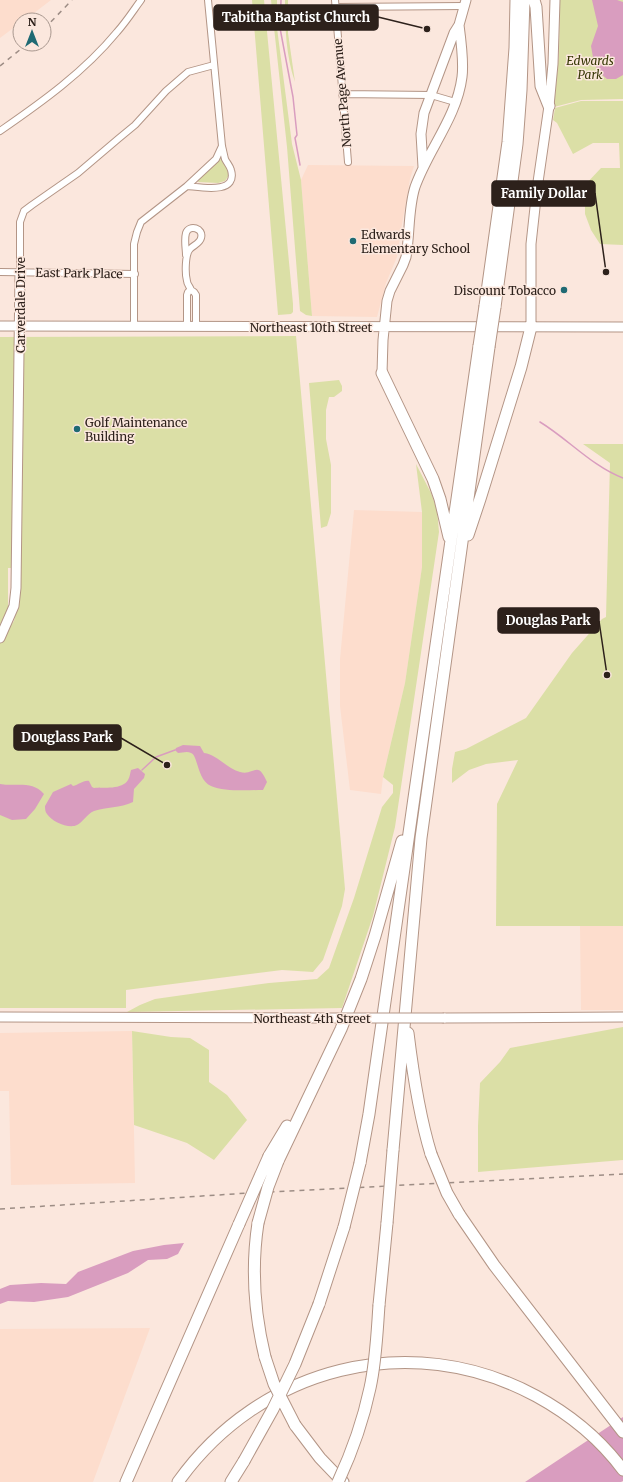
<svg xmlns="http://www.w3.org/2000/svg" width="623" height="1482" font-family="Merriweather,serif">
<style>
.built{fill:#fdddcd}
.green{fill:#dbdfa6}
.water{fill:#d99dbf}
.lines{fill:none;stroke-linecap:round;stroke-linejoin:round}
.stream{stroke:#d99dbf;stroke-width:1.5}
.street-casing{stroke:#b39586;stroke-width:8}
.secondary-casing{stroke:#b39586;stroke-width:11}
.highway-casing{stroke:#b39586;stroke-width:13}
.street{stroke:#fff;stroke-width:6}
.secondary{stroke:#fff;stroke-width:9}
.highway{stroke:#fff;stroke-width:11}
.rail{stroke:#9d8d85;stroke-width:1.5;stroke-dasharray:5 5;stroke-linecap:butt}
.secondary-bridge-casing{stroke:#b39586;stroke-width:11;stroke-linecap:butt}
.highway-bridge-casing{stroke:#b39586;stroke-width:13;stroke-linecap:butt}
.secondary-bridge{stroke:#fff;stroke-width:9}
.highway-bridge{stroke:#fff;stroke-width:11}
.poi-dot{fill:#1f6a73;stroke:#fbe7dd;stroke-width:1.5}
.labels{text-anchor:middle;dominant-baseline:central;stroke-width:3;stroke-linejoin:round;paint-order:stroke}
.park-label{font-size:12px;font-style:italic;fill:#373806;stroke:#fbe7dd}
.street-label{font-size:12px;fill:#2d211b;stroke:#fbe7dd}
.poi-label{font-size:12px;fill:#2d211b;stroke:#fbe7dd;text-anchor:start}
.leader{fill:none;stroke:#2d211b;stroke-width:1.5}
.callout-dot{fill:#2d211b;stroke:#fbe7dd;stroke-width:1.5}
.callout{fill:#2d211b;stroke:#2d211b;stroke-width:1.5}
.callout-label{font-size:13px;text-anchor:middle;font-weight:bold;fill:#fff}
</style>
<rect width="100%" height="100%" fill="#fbe7dd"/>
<path class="built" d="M0,0H51L25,20H20V23L0,38Z
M308,165L414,166L410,179L402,224L397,257L386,283L377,317L312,316L301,180Z
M354,510L422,512V567L405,683L383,777L381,794L350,790L340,706V659Z
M580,926H623V1010H581Z
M132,1031L135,1183L11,1185L9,1091H0V1033Z
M150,1328L93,1482H0V1329Z"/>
<path class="green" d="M252,0H264L293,304V312L291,314L278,315Z
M271,0H277V28L292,144L301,180L312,316L306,315L300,311L287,147Z
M285,0H288V33L295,82C286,56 285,28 285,0Z
M560,0H623V99L581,100L554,107L559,53Z
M581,101H623V245L600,244L591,230L585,214V185L601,168H620L619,143H593L573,154L557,123L553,120L555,108Z
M220,159L222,160L229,171V175L225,181L218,183L198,182L199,179Z
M296,336L345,889L342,906L323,960L313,972L282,970L126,990V1008H0V642L14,621L19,595L20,568H8V608L0,625V337Z
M339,380L342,386V391L334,397H329L326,410V439L331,465V513L327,526L321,528L309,383Z
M583,444H623V926H496L497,804L518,760L486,764L469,770L452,783V769L455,752L466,749L526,718L572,653L602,619L606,617L610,463Z
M416,464L431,493L437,510L439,532L395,827L373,916L342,1008L127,1012L140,1005L155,999L269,983L317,979L329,968L354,898L382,807L393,793V785L383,777L405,683L422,567V512Z
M623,1027V1160L478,1172V1126L480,1083L500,1062L510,1048Z
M132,1031L171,1037L190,1038L209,1050V1082L227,1095L247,1120L214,1160L187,1143L134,1125Z"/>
<path class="water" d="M592,0H617L623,2V75L616,79H607L599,72L594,63L591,46L598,26Z
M183,745L200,746L204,753C218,755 226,768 240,772C255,776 257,759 267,782L263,790C248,790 225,792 211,786C197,780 198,755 191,753C187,751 182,753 178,753L175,750L176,748Z
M138,768L145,774L144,778L134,789L133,802C120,808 106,807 94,811C87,814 83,822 77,825C69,829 52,822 47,814C45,812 45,808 45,806L53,792L71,784L73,786C79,785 83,780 89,781L92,787L94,788C104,787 122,790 128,780C130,777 130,773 131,770Z
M0,784C16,787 32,780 44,794L35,809L26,819L12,820L0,815Z
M184,1243L178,1254L167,1259L148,1260L128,1273L68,1297L34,1302L8,1301L0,1304V1289L10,1285L41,1283L66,1284L78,1272L133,1251L164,1245Z
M623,1417V1481L621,1482H525Z"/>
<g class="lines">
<path class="stream" d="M281,0L280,28L293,97L297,135L295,138L300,165
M540,422C568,439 593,467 623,478
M142,770L156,757L175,750"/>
<defs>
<path id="street" d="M335,0L348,162
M335,7L465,6
M342,94L431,95L455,102
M0,131C42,102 84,72 117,32C126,22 133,11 141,0
M187,186L216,159L222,146
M186,255C186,249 184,240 186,233C189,224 204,228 201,238C200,243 194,245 190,249C185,254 185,274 187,281C187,284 190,287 191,290
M0,272L135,274
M20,272V222L24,211L32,205L78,173L118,139L135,125L166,91L188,72L214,65
M134,326V244L137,232L141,222L187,186C200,187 238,195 231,170C230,166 227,163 225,159C224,155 223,150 222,146L208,0
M187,326V295L188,292L191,290L194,292L196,295V326"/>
<path id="secondary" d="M423,167L421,134L424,113L454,33L459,25L466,0
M0,326L623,327
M531,327V244L537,189L549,106L553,64L555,0
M382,373L383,340L387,301L390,291L403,265L406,257C410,234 408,209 415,187C428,150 457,117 462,77C464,62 461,40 459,25
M0,638L14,606L16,588L20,272
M0,1017L310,1018
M444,1018L623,1017"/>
<path id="highway" d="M534,0L536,7L541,86L549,106
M485,306L508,142L515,48L516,0
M495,307L517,144L521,90L524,0
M382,373L433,479L440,499L449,537
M468,535L480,499L521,367L531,327
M408,1033C413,1074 419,1115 431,1154
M393,1150L421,838L489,347
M269,1156L287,1126
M278,1161L341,1029L361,979L375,936L402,841
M360,1163L369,1114L414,798L479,346
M459,1214L494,1265L623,1432
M258,1223C251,1269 254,1312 265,1357
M319,1304L344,1227
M379,1305L387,1223
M295,1425L320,1458L343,1482
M126,1482L239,1224
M178,1482C260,1367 410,1328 536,1396C569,1414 600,1439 623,1470
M231,1482L244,1461"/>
</defs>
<use href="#street" class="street-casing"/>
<use href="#secondary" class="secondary-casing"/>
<use href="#highway" class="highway-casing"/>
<use href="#street" class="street"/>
<use href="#secondary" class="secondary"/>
<use href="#highway" class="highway"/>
<path class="rail" d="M44,29L72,0
M0,66L27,44
M0,1209L249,1193L623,1174"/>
<defs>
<path id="secondary-bridge" d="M310,1018H444"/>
<path id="highway-bridge" d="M479,346L485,306
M489,347L495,307
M431,1154L447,1193L459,1214
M258,1223L268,1187L278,1161
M387,1223L393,1150
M239,1224L269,1156
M344,1227L360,1163
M265,1357L274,1384L295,1425
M244,1461L273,1409L295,1364L319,1304
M338,1482C352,1452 363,1421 370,1388C376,1361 377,1333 379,1305"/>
</defs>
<use href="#secondary-bridge" class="secondary-bridge-casing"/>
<use href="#highway-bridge" class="highway-bridge-casing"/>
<use href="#secondary-bridge" class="secondary-bridge"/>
<use href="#highway-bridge" class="highway-bridge"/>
</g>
<g class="poi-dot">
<circle cx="353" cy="241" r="4"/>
<circle cx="564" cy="290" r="4"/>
<circle cx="77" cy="429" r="4"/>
</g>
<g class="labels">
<g class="park-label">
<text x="590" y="60">Edwards<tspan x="590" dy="14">Park</tspan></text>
</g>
<g class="street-label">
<text transform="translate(342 93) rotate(-95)">North Page Avenue</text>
<text transform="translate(79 273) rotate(1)">East Park Place</text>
<text transform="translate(20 305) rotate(-90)">Carverdale Drive</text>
<text x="311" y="327">Northeast 10th Street</text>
<text x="312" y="1018">Northeast 4th Street</text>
</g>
<g class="poi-label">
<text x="361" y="234">Edwards<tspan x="361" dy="14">Elementary School</tspan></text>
<text x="556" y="290" text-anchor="end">Discount Tobacco</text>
<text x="85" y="422">Golf Maintenance<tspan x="85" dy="14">Building</tspan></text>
</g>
</g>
<path class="leader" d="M427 29L378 17M606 272L595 193M607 675L599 621M167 765L121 738"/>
<g class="callout-dot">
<circle cx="427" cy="29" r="4"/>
<circle cx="606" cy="272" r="4"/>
<circle cx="607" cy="675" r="4"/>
<circle cx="167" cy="765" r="4"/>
</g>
<g class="callout">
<rect x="214" y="5" width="164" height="25" rx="4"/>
<rect x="492" y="181" width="103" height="25" rx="4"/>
<rect x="498" y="608" width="101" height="25" rx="4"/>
<rect x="14" y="725" width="107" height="25" rx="4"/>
</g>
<g class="callout-label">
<text x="296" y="22">Tabitha Baptist Church</text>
<text x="544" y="198">Family Dollar</text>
<text x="548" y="625">Douglas Park</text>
<text x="67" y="742">Douglass Park</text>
</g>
<g transform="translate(32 32)"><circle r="19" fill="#fbe7dd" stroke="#a9988f"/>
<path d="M0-3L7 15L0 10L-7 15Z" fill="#1f6a73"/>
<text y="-6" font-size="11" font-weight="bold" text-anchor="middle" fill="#2d211b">N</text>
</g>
</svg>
